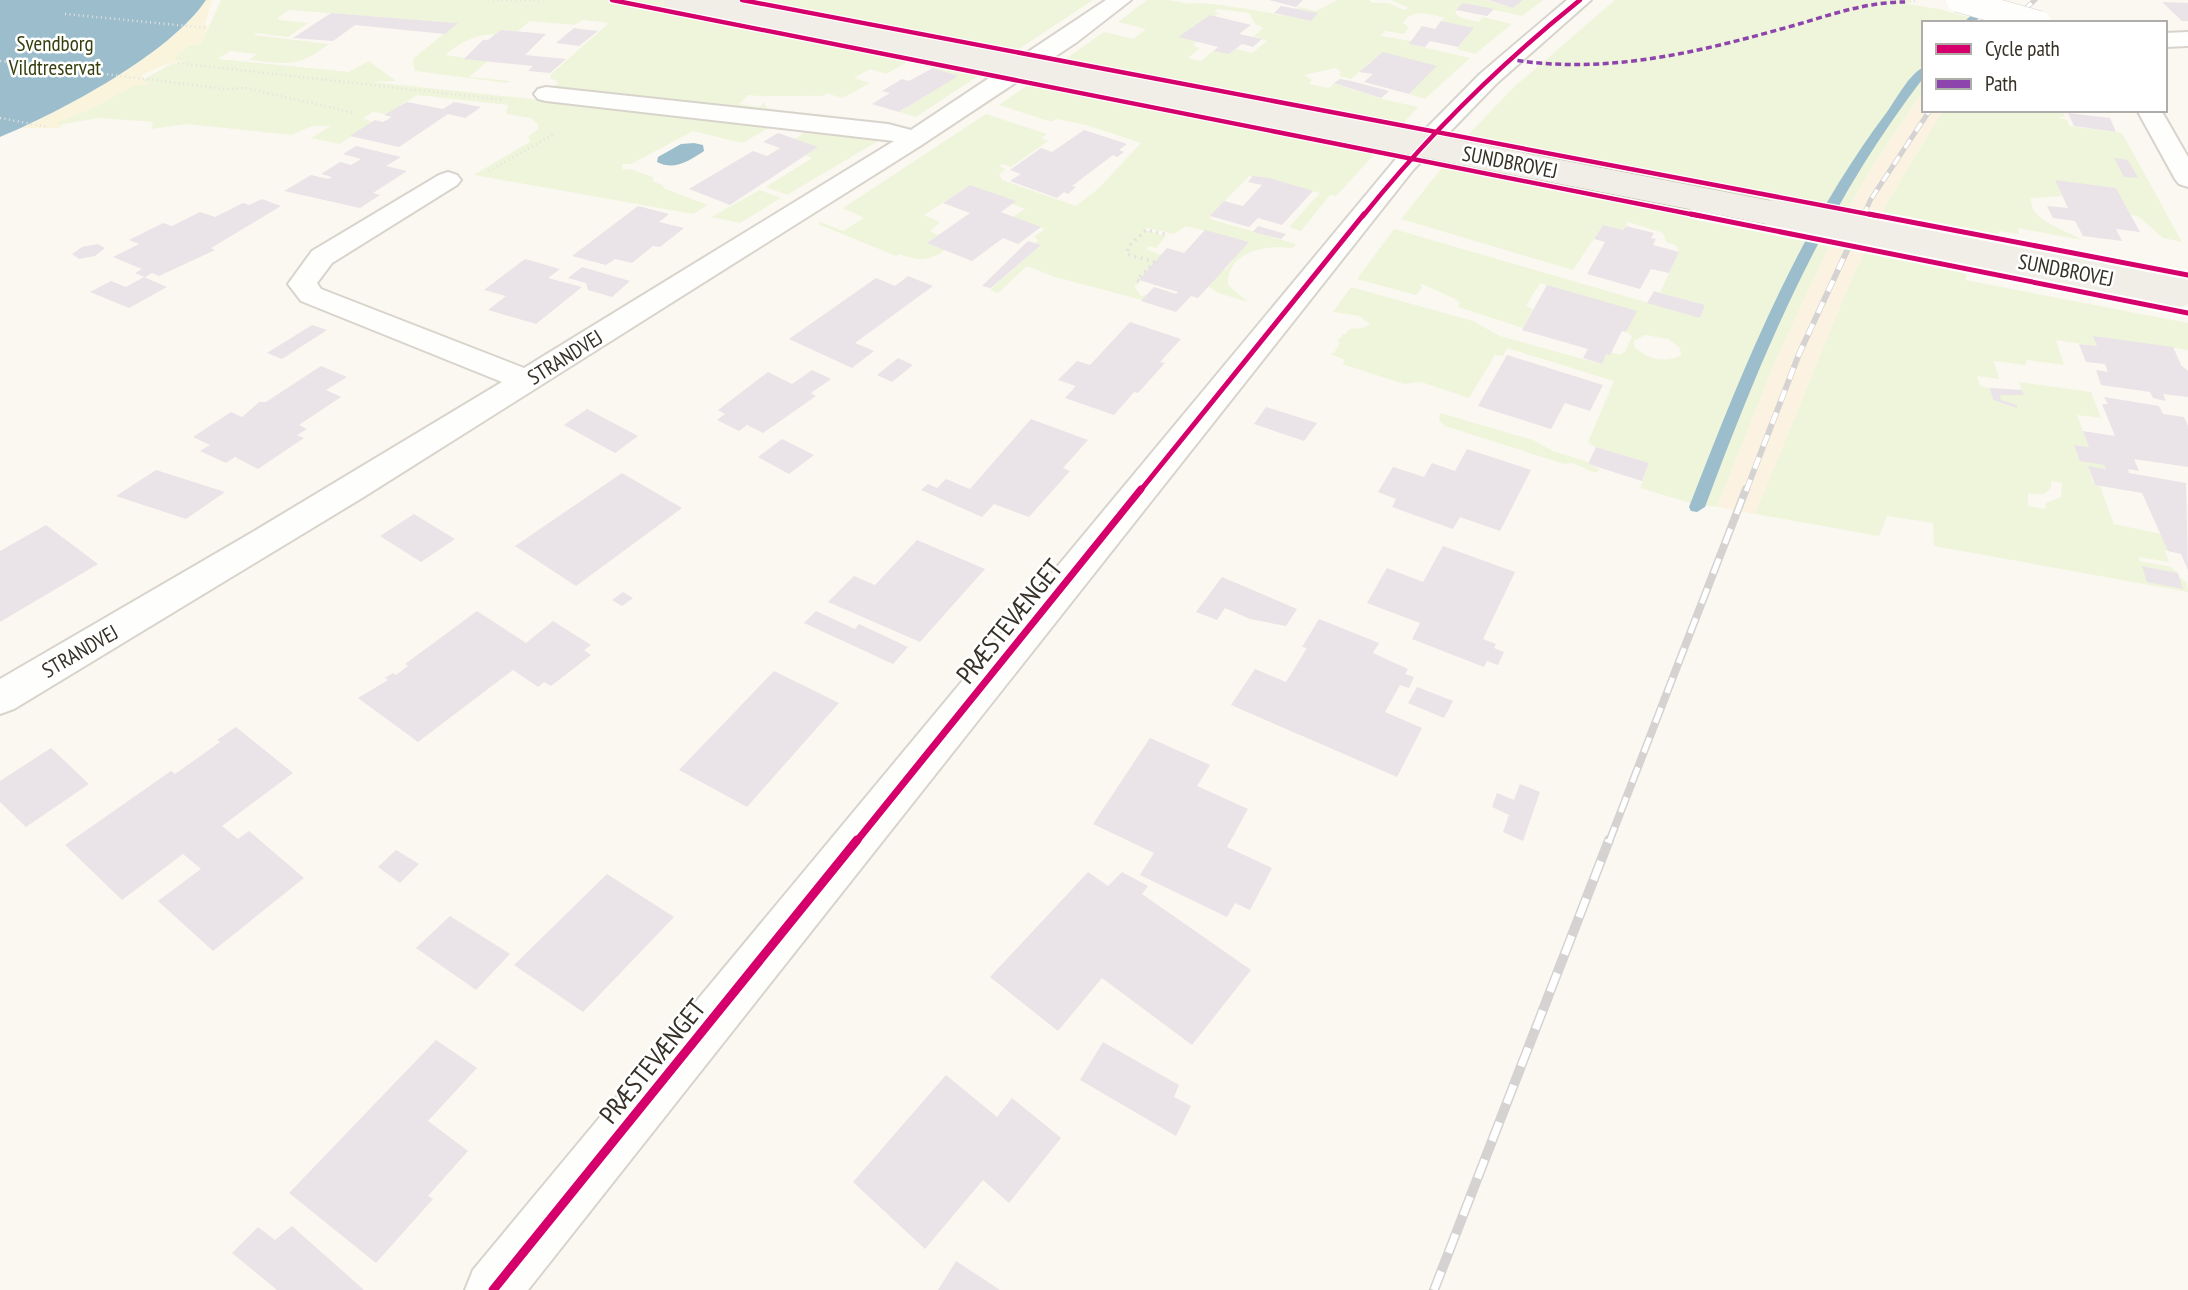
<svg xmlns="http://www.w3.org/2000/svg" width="2188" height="1290" font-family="'PT Sans Narrow',sans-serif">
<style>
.built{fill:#fcf2e1}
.green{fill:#eff5db;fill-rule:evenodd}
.sand{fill:#faf4dc}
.water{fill:#9cbecc}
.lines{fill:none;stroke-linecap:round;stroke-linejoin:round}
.stream{fill:#9cbecc;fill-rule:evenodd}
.building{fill:#eae3e7}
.minor-casing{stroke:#d8d4cc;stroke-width:4}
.path-far1{stroke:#e3e2e0;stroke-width:2.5;stroke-dasharray:1 3.5;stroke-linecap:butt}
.path{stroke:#e3e2e0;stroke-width:3.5;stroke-dasharray:2 4.5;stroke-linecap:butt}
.minor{fill:#fefefd;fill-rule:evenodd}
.rail-far3-casing{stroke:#d5d3d1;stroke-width:5}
.rail-far2-casing{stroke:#d5d3d1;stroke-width:6}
.rail-far1-casing{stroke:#d5d3d1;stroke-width:8}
.rail-casing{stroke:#d5d3d1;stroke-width:10}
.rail-far3{stroke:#fff;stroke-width:3.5;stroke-dasharray:10;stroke-linecap:butt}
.rail-far2{stroke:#fff;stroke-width:4.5;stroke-dasharray:12;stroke-linecap:butt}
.rail-far1{stroke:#fff;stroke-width:5;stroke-dasharray:16;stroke-linecap:butt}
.rail{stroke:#fff;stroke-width:7;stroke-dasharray:20;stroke-linecap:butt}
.minor-bridge-casing{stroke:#d8d4cc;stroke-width:25;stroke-linecap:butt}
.major-bridge-far1-casing{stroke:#beb8ab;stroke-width:25;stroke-linecap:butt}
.major-bridge-casing{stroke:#beb8ab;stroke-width:33;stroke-linecap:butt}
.minor-bridge{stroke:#fefefd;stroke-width:24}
.major-bridge-far1{stroke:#f1eee8;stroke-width:24}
.major-bridge{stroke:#f1eee8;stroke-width:31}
.quiet{stroke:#8e44ad;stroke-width:3.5;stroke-dasharray:6 3.5;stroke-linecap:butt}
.cycleway-far3-casing{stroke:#fff;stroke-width:7}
.cycleway-far2-casing{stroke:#fff;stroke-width:9}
.cycleway-far1-casing{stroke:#fff;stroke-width:11}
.cycleway-casing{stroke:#fff;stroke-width:13}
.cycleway-far3{stroke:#d6006c;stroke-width:4.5}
.cycleway-far2{stroke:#d6006c;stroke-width:5}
.cycleway-far1{stroke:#d6006c;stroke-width:7}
.cycleway{stroke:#d6006c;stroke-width:9}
.labels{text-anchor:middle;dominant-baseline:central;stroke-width:5;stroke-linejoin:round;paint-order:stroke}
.far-park-label{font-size:21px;fill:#343f0c;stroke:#fff}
.far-street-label{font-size:21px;fill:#363127;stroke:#fff}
.street-label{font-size:26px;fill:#363127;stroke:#fff}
</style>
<rect width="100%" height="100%" fill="#fbf8f2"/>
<path class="built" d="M1924,90V110H1943L1885,206L1847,290L1755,514L1717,507L1777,357L1842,219L1875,162Z"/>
<path class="green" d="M221,0H1093L916,117L900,112L957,76L909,61L886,74L870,69L854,78L870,83L842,98L826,93L823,96C798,95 773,98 748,95L739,104L760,107L764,102L766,107L771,109L840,117L842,119L840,120L556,88L554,85L558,84L556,80L550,79L551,74L609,23L583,20L574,25L530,21L518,31L501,30L495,35C478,32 457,45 445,55L488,61L469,77L510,81L507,83L415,71L413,64L414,58L457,23L442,22L289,10L278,18L279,20L308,23L288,37L256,33L254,35L329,44C298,68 288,64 249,60L257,54L230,51L218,59L349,72L369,61L396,81L372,82L774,125L742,143L693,131L631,164H622L623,170L630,169L653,177V181L664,186L663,188L708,205L693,214L474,175L531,141L528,137L538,129V124L530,118L506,114L508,105L417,95L387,114L373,112L363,118L372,122L340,144L311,138L331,126H312L292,135L187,124L151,129L153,122L99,118L58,125V122L99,105L133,85H146L143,80L171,64L182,62L176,60V56L189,46L201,44Z
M1147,0H1169L1188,4C1207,0 1287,16 1311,21L1317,13L1297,9L1299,7L1316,11L1337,0H1369L1373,3H1389L1404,10L1409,8L1391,0H1485L1513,8L1523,0H1543L1522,16L1463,3L1455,13L1461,18L1479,22L1483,17L1512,24L1475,54L1457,49L1473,29L1441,21L1445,18L1441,17C1427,14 1411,9 1403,23L1409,27L1404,34L1385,31L1381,36L1411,41L1410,44L1470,58L1425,99L1392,89L1409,94L1436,66L1370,62L1351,79L1339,76L1341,72L1336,68L1304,75L1312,80L1309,84L1329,88L1334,83L1382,99L1418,107L1336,196L1330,195L1301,231L1289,227L1320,193L1249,176L1211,215L1210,219L1296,244L1293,248C1267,245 1227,250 1228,285L1248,302L1218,293L1208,286L1221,270H1225L1248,242L1186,226L1174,234L1148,228L1144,230L1166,236L1156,248L1149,246L1146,249L1162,255L1139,280L1140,283L1134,286L1141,296L1149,294L1142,300L1055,277L1027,266L998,293L990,290L1040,246L1035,243L1038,240L1034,237L1045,229L1013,217L1025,209L1012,204L1015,201L970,185L924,215L940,222L930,231L938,235L927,243L945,250C928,262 918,261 899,254L896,256L818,224L821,222L843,231L864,218L843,208L986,114L1047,134L1041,138L1048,141L1011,167L1003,164L999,166L1006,169L999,174L1002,180L1076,206L1098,189L1141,143L1086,125L1056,119L1052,122L999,105L1104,32L1134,39L1146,29L1118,22ZM1217,9L1249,13L1255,24L1263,28L1254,36L1267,41L1252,53L1236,49L1229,54L1214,50L1201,61L1188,58L1200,48L1193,46L1197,42L1179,37L1210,15L1215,16L1219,13L1215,12Z
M1615,0H1911L1907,4L1939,9L1989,23H1924V90L1875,162L1842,219L1777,357L1717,507L1694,504L1640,488L1649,463L1593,446L1588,442L1614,381L1507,348L1503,356L1495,355L1469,398L1421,382L1404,384L1342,364L1345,362L1343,359L1329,354L1334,353L1340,343L1337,340L1342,337V334H1346L1349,329L1363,328L1370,324L1359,316L1333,312L1351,287L1473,321L1500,336L1601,364L1606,354L1610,355L1611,352L1620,355L1625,352L1632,336L1626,332L1636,311L1540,283L1526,306L1533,309L1523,328L1458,307L1460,303L1457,300L1420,283L1422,288L1416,295L1357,279L1394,229L1700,318L1705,305L1660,293L1679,252L1676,245L1666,242L1663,233L1628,222L1623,230L1603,225L1573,270L1401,219L1469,134L1514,87ZM1645,335L1668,339L1680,348L1681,355C1667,364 1645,359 1634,346V341Z
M1943,110H2062L2065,117H2057L2067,120L2069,126L2122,133L2182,242L2163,238L2138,216L2131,215L2116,188L2056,181L2062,196L2031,198C2029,221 2065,229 2082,240L2018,228L2019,234L1999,231V236L1977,232L1965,280L2188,323V350L2094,336L2097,346L2056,340L2064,365L2027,360L2025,365L1994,361L1999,379L1977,376L1980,386L1990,388L1993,400L2016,408L2017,405L2001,400L2000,395H2023L2019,382L2091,392L2101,418L2077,415L2089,447L2075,445L2080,460L2104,465L2106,469L2088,467L2094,485L2100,486L2114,524L2161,534L2168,551H2165L2169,562L2139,557L2140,561L2171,567L2178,573L2143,566L2147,581L2182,589L2179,577L2187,583L2188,592L1934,546L1933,523L1887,516L1879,536L1755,514L1847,290L1885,206ZM2051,481L2062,483L2061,497L2046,503L2045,509L2028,506V493C2038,495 2044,496 2051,488Z
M811,128L885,137L787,195L766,187L812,158L806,155L818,147L795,139Z
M760,190L781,198L740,223L711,217Z
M1440,413L1533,440L1553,451L1588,462V464L1600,470L1595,473L1573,463L1564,464L1445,426L1439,420Z"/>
<path class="sand" d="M206,0H212L205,24L208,28L201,44L189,46L176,56V60H185L164,65L142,75L144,82H149L147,85L133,86L99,105L58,122V125L64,126L59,128H22C74,104 177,48 206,0Z"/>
<path class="water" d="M0,0H206C170,54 60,112 0,137Z
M694,143L703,145L704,151C689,161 674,171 657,162L658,157L681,144Z"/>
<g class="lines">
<path class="stream" d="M1987,0L1995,2L1974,23H1963Z
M1924,67V77C1822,210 1763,352 1705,507L1697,512L1691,511L1689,507C1742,370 1798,230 1887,112C1897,98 1909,74 1924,67Z"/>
</g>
<path class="building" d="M1269,0H1303L1296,7Z
M1488,0H1523L1513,8Z
M2162,2L2188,3V21H2182Z
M1463,3L1494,9L1487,16L1456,10Z
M1281,6L1297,9L1318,13L1311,21L1274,13Z
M331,13L442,22L458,23L445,34L355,25L333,41L293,38Z
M1210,15L1251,25L1239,34L1262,39L1253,47L1242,44L1229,54L1214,51L1218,47L1178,37Z
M1441,21L1474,28L1458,47L1430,41L1425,47L1409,44L1422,26L1435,29Z
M574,28L580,29L598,31L579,46L556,43Z
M501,30L546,34L525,55L566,59L550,73L528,71L533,66L464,59L483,40H488Z
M1383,52L1398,56L1437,66L1409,94L1364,82L1373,74L1359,72Z
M933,68L958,76L899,112L872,104L890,93L882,91L902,79L909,81Z
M1340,79L1351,81L1389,91L1381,98L1334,83Z
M407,102L443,109L454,102L481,107L465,118L448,114L399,147L350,136L375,120L383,122L392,117L384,115Z
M2068,113L2110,118L2116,132L2074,126Z
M1084,130L1127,144L1119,150L1124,152L1117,157L1113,155L1072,186L1076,187L1068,194L1064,192L1057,198L1010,181L1021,174L1010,170L1041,148L1052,152Z
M778,133L818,147L730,205L689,189L753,151L767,156L780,148L763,142Z
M356,146L401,157L386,166L407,171L373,193L380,195L360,208L284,191L311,175L328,179L332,177L321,174L340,162L351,165L361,159L343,154Z
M2114,158L2128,160L2138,178L2124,177Z
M1253,176L1269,178L1313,191L1282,225L1258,218L1249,227L1210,216L1224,201L1243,206L1262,185L1248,182Z
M2055,180L2116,188L2140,232L2116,229L2122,241L2083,236L2075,221L2053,218L2047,206L2068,208Z
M970,185L1016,201L1001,212L1041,227L1018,244L1003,238L972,261L927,243L970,213L943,203Z
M262,199L281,206L211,248L215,250L159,276L152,273L145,277L135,273L142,269L113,257L139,244L129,240L163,223L172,226L200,212L215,217L243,203L249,205Z
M638,206L669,214L659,222L684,228L660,247L653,246L632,263L615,259L606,265L572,256Z
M1603,225L1623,230L1626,226L1654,233L1651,238L1656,239L1653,245L1679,252L1669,273L1651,269L1640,289L1587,274L1605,242L1594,239Z
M1258,226L1286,234L1281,239L1253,232Z
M1205,230L1249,242L1198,298L1191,296L1176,312L1141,301L1154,287L1176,294L1178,292L1139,280L1167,248L1184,253Z
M1028,241L1041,245L991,288L982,286Z
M98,244L105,248L95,256L79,259L72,254L82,247Z
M525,259L560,269L548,278L582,287L536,324L488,310L506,296L484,290Z
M582,267L630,281L612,297L588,290L586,283L568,278Z
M908,276L933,286L855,343L874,351L852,368L789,339L876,278L895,286Z
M144,277L167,287L129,308L90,292L111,281L126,287Z
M1547,285L1637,311L1626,332L1622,331L1610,355L1606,354L1602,364L1583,358L1588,349L1522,330Z
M1654,291L1660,293L1705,305L1700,318L1647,303Z
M1130,322L1181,339L1160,362L1165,363L1138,393L1134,392L1114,415L1065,398L1076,386L1058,380L1077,361L1090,365Z
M312,325L327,330L282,359L267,353Z
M2093,336L2173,347L2181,365L2188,371V397L2163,394L2166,401L2153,398L2150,392L2101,385L2096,370L2108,372L2105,364L2086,362L2079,344L2097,346Z
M1507,355L1603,385L1590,411L1565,403L1551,429L1478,406Z
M898,358L913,365L892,382L877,375Z
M321,366L347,377L326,390L341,397L299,425L307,429L297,435L304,438L258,469L235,457L226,463L200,451L210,445L193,437L231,412L242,417L259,402H266Z
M812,370L831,379L811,393L816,396L763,433L747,425L739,431L717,420L725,414L718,410L768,372L792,384Z
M1990,388L2022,390L2024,395H2000L2001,400L2017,405V408L1993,400Z
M2104,397L2159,406L2163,414L2184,417L2188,426V467L2134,459L2139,471L2128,469L2129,473L2186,483L2188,570L2181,554L2168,551L2142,493L2095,485L2088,466L2106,469L2104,465L2080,461L2074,445L2089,447L2083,431L2115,436L2102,404H2108Z
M1266,407L1317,423L1304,441L1254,424Z
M587,409L638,436L615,453L564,425Z
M1031,419L1088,440L1063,468L1070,471L1029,517L994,504L982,517L921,490L928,484L937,488L946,479L970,489Z
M782,439L814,455L789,474L758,457Z
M1596,447L1649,463L1642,481L1588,464Z
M1467,449L1531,470L1500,531L1460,517L1453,529L1392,507L1396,499L1378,492L1393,467L1424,477L1432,463L1455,471Z
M156,470L225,492L186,519L116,496Z
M622,473L682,508L576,586L515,546Z
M414,514L455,539L421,562L380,536Z
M46,525L98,564L0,622V551Z
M917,540L985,569L920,642L828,602L854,576L875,585Z
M1443,546L1515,572L1483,639L1496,644L1494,648L1504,652L1498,665L1487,661L1484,667L1412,639L1420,623L1367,603L1387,568L1423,582Z
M2142,566L2178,573L2183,589L2147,582Z
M1222,577L1297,609L1286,626L1250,619L1225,608L1217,620L1196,612Z
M623,592L633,598L622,606L612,600Z
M477,611L526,643L553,621L591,645L584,650L591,655L551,686L544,682L538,687L513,670L418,742L358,698L388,680L385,678L393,673L396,675L408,666L405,664Z
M816,611L855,629L859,624L908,647L893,664L804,623Z
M1319,619L1379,643L1373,653L1408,669L1405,674L1414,677L1409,688L1400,685L1385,712L1422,728L1397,777L1231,705L1255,669L1286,682L1307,648L1302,647Z
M774,671L839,703L747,807L679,770Z
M1417,687L1453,701L1444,718L1408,703Z
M236,727L293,773L222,826L238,839L249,831L304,878L213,951L158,901L201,869L183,854L122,900L65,845L171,771L175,774L220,742L217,740Z
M1150,738L1210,765L1197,786L1248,809L1227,847L1272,868L1250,910L1235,903L1227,917L1140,875L1154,853L1093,824Z
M51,748L89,784L26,827L0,802V781Z
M1520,784L1540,792L1523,841L1503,832L1509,815L1492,807L1497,793L1514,800Z
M396,850L419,864L400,883L378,867Z
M1088,872L1108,886L1122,872L1148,886L1142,894L1251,970L1192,1045L1102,978L1058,1031L990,977Z
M607,874L674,917L583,1012L514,965Z
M450,916L510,954L476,990L416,948Z
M436,1040L477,1068L428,1121L468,1151L428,1196L433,1199L376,1263L289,1193Z
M1103,1042L1179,1085L1174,1097L1191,1106L1176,1136L1080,1080Z
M946,1075L997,1117L1012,1098L1061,1138L1009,1203L983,1180L925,1249L853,1182Z
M292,1226L364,1290H277L232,1253L258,1227L275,1240Z
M956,1261L1000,1290H938Z"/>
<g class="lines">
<defs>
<path id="minor" d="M1106,0H1131L1077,42L920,146L362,498L14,709L0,714V679L251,533L502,382L301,301L288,284L312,251L439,175L448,172L457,175L461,180L457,185L332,263L317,283L321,289L524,368L894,141L546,101L538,99L534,94L538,89L546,87L888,124L911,130Z
M1567,0H1591L1496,84L1413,170L528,1290H465L473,1270L1395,160L1480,74Z
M2188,32V46L2165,47V33Z
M2137,110H2161L2188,157V187L2179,184L2175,179Z"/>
</defs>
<use href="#minor" class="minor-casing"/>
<path class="path-far1" d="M493,0H540
M1905,2L1917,1
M65,14L208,28
M0,61L225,89L246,88L355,113
M178,63L504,100
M0,118L48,127
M489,171L554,134"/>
<path class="path" d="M1139,281L1137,280L1154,262L1127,254L1128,247L1146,230L1165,234"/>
<use href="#minor" class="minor"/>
<defs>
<path id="rail-far3" d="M2009,23L2035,0
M1863,216L1871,199L1930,110"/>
<path id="rail-far2" d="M1746,491L1799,354L1864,214"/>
<path id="rail-far1" d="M1609,842L1746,489"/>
<path id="rail" d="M1434,1290L1609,840"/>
</defs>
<use href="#rail-far3" class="rail-far3-casing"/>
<use href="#rail-far2" class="rail-far2-casing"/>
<use href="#rail-far1" class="rail-far1-casing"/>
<use href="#rail" class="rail-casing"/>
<use href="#rail-far3" class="rail-far3"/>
<use href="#rail-far2" class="rail-far2"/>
<use href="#rail-far1" class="rail-far1"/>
<use href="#rail" class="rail"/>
<defs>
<path id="minor-bridge" d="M1958,0L2039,23"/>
<path id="major-bridge-far1" d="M676,0L1787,216"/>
<path id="major-bridge" d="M1778,214L2178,292"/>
</defs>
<use href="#minor-bridge" class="minor-bridge-casing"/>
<use href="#major-bridge-far1" class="major-bridge-far1-casing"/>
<use href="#major-bridge" class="major-bridge-casing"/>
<use href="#minor-bridge" class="minor-bridge"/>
<use href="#major-bridge-far1" class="major-bridge-far1"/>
<use href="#major-bridge" class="major-bridge"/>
<path class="quiet" d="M1508,59C1601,75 1691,54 1781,29C1823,18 1861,2 1905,2"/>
<defs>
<path id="cycleway-far3" d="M612,0L1700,216
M742,0L1878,216
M1363,216C1428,135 1499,65 1580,0"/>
<path id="cycleway-far2" d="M1691,214L2188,313
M1869,214L2188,275
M1140,491L1364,214"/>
<path id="cycleway-far1" d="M856,842L1141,489"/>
<path id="cycleway" d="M493,1290L857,840"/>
</defs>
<use href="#cycleway-far3" class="cycleway-far3-casing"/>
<use href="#cycleway-far2" class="cycleway-far2-casing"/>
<use href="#cycleway-far1" class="cycleway-far1-casing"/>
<use href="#cycleway" class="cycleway-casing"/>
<use href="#cycleway-far3" class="cycleway-far3"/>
<use href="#cycleway-far2" class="cycleway-far2"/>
<use href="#cycleway-far1" class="cycleway-far1"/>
<use href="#cycleway" class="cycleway"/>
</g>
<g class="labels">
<g class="far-park-label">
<text x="55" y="43">Svendborg<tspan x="55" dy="24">Vildtreservat</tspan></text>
</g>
<g class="far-street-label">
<text transform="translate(1510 162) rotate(11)">SUNDBROVEJ</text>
<text transform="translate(2066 270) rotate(11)">SUNDBROVEJ</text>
<text transform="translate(565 357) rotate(-32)">STRANDVEJ</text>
<text transform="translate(80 651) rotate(-30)">STRANDVEJ</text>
</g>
<g class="street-label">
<text transform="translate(1009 621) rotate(-51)">PRÆSTEVÆNGET</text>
<text transform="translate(652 1061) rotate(-51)">PRÆSTEVÆNGET</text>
</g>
</g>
<rect x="1922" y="21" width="245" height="91" fill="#ffffff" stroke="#afada9" stroke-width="2"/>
<rect x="1936" y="44" width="35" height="10" fill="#d6006c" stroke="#afada9" stroke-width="2"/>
<text x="1985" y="56" font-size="21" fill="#363127">Cycle path</text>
<rect x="1936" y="79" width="35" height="10" fill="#8e44ad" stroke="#afada9" stroke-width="2"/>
<text x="1985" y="91" font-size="21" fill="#363127">Path</text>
</svg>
